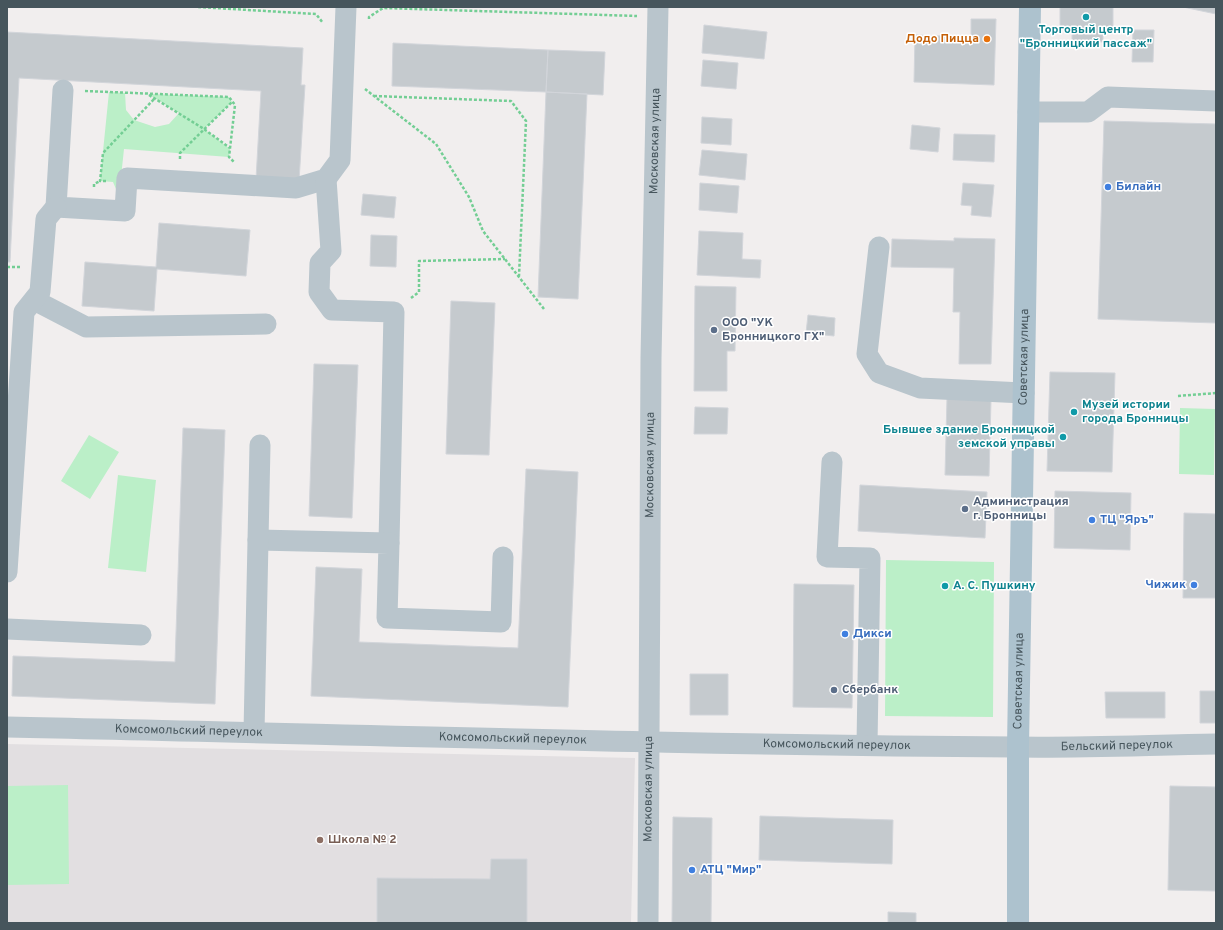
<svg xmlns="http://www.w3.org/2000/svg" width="1223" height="930" font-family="Overpass,sans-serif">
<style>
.education{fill:#e2dfe1}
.green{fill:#bbefc8}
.building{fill:#c5cace;stroke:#d2d5da}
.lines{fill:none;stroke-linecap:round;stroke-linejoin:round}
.path{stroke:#73ce94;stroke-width:2.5;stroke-dasharray:3 2;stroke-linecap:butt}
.minor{stroke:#b9c5cc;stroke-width:21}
.major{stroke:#adc2ce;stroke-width:22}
.culture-dot{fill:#0f9aa8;stroke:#fff;stroke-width:1.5}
.food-dot{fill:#e8710a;stroke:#fff;stroke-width:1.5}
.shop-dot{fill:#3f7fe0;stroke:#fff;stroke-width:1.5}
.service-dot{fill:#5c6f8a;stroke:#fff;stroke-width:1.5}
.education-dot{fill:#8d6e63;stroke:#fff;stroke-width:1.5}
.labels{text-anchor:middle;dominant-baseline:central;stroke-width:3;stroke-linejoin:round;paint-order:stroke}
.culture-label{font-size:12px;font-weight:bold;fill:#0d838f;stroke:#fff;text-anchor:start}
.food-label{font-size:12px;font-weight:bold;fill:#c56008;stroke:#fff;text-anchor:end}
.street-label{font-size:12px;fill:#46555c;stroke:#fff}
.shop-label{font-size:12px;font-weight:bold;fill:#366cbe;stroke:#fff;text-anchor:start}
.service-label{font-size:12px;font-weight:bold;fill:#4e5e75;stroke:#fff;text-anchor:start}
.education-label{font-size:12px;font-weight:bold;fill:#785e54;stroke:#fff;text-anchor:start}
</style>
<rect width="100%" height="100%" fill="#f1eeee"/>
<path class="education" d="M7,744L635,758L631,923H7Z"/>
<path class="green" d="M109,92L125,93L126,110L134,120L155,127L169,124L179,113L148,94L229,97L232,102L204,129L230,149L229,157L124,149L119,196L113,182L100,181Z
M1180,408L1215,409L1214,475L1179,474Z
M89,435L119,452L90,499L61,481Z
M118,475L156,480L146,572L108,568Z
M886,560L994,562L993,717L885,716Z
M68,785L69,884L7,885V786Z"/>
<path class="building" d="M1060,7H1113V29H1103V42L1072,41V28H1060Z
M1183,7H1216V14Z
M971,19H996L994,85L914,82L915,35L971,37Z
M704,25L767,32L764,59L702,53Z
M1133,30H1154L1153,62H1132Z
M7,32L303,48L301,85H305L299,181L256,179L261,91L19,78L10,262H7Z
M393,43L548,50L546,92L392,86Z
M548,50L605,52L603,95L546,92Z
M703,60L738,63L736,89L701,86Z
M546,92L587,94L578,299L538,297Z
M702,117L732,119L731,145L701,143Z
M1104,121L1216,124V323L1098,319Z
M912,125L940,128L938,152L910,149Z
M954,134L995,135L994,162L953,160Z
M702,150L747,154L745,180L699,175Z
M700,183L739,186L737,213L699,210Z
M963,183L994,185L991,217L971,215L972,206L961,205Z
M363,194L396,197L394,218L361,215Z
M159,223L250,230L246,276L157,269L154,311L82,306L85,262L156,267Z
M699,231L743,233L742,259L761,260L760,278L697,275Z
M371,235L397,236L396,267L370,266Z
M954,238L995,239L991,364H959L960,312H953L954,268L891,267L892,239L954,241Z
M695,286L736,287L735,351H727V391H694Z
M451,301L495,303L489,455L446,454Z
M808,315L835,318L834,336L806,333Z
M314,364L358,365L352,518L309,516Z
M1050,372L1115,373L1112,472L1047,471Z
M947,398L991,400L989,476L945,475Z
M695,407L728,408L727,434H694Z
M183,428L225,430L215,704L12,696L13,656L175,662Z
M526,469L578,472L568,707L311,696L316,567L362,569L359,642L518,648Z
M860,485L987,492L985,538L858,531Z
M1055,491L1131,493L1130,550L1054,548Z
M1184,513L1216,514V598H1183Z
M794,584L854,585L852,708L793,707Z
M690,674H728V715H690Z
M1200,691H1216V723H1200Z
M1105,692H1165V718H1106Z
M1170,786L1216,787V891L1168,890Z
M760,816L893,820L892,864L759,860Z
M673,817L712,818L711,923H672Z
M491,859H527V923H377V878L490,879Z
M888,912L916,913V923H888Z"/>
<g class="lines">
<path class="path" d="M198,7L316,14L323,23
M369,19V17L383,8L637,16
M365,89L436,144L469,197L483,231L544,309
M85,91L229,97L235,105L229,157L234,162
M149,95L204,129L230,148
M374,96L511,101L526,121L519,276
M180,159V153L232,102
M106,181H100L103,153L155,98
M94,187V184L100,181
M7,267H20
M411,298L419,292V261L505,259
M1178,396L1216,393"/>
<g class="minor">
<path d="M63,90L56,207L125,211L127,178L296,188L326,179L340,160L346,7"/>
<path d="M1028,112H1088L1108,97L1216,101"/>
<path d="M326,179L331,251L320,263L319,292L332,310L394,312L389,543"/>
<path d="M879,247L867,354L879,373L920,388L1024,393"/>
<path d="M34,300L86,327L266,324"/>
<path d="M832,462L827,557L870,558L867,745"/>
<path d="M258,540L389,543L387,618L501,622L503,557"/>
<path d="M7,572L24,312L40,292L46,219L56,207"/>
<path d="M7,629L141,635"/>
<path id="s1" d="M7,727C343,734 679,745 1015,747C1082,748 1149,745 1216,744"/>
<path d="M254,732L260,445"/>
<path id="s2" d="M648,923L651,358L658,7"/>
</g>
<path class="major" id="s3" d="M1018,923V747L1030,7"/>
</g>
<g class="culture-dot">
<circle cx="1086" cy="17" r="4"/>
<circle cx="1074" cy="412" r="4"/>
<circle cx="1063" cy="437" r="4"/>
<circle cx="945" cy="586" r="4"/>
</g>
<circle class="food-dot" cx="987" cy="39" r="4"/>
<g class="shop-dot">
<circle cx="1108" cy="187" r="4"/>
<circle cx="1092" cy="520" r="4"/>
<circle cx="1194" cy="585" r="4"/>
<circle cx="845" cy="634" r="4"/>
<circle cx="692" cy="870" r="4"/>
</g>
<g class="service-dot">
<circle cx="714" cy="330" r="4"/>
<circle cx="965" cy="509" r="4"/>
<circle cx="834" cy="690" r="4"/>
</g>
<circle class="education-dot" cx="320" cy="840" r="4"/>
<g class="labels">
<g class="culture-label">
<text x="1086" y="30" text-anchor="middle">Торговый центр<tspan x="1086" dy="14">"Бронницкий пассаж"</tspan></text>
<text x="1082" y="405">Музей истории<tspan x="1082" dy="14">города Бронницы</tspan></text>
<text x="1055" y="430" text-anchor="end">Бывшее здание Бронницкой<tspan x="1055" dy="14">земской управы</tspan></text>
<text x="953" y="586">А. С. Пушкину</text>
</g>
<g class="food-label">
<text x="979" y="39">Додо Пицца</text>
</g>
<g class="street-label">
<text stroke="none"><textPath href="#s2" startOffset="782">Московская улица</textPath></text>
<text stroke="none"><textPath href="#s3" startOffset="566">Советская улица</textPath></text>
<text stroke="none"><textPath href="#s2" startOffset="458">Московская улица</textPath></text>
<text stroke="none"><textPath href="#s3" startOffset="242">Советская улица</textPath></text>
<text stroke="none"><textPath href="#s1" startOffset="182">Комсомольский переулок</textPath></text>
<text stroke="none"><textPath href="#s1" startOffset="506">Комсомольский переулок</textPath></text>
<text stroke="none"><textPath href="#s1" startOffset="830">Комсомольский переулок</textPath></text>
<text stroke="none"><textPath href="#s1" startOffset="1110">Бельский переулок</textPath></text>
<text stroke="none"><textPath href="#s2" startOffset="134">Московская улица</textPath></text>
</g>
<g class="shop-label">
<text x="1116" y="187">Билайн</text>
<text x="1100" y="520">ТЦ "Яръ"</text>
<text x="1186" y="585" text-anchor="end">Чижик</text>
<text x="853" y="634">Дикси</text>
<text x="700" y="870">АТЦ "Мир"</text>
</g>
<g class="service-label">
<text x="722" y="323">ООО "УК<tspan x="722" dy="14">Бронницкого ГХ"</tspan></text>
<text x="973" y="502">Администрация<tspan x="973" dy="14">г. Бронницы</tspan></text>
<text x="842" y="690">Сбербанк</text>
</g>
<g class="education-label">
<text x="328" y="840">Школа № 2</text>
</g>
</g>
<rect width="1223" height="930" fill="none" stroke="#46555c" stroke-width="16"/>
</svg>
